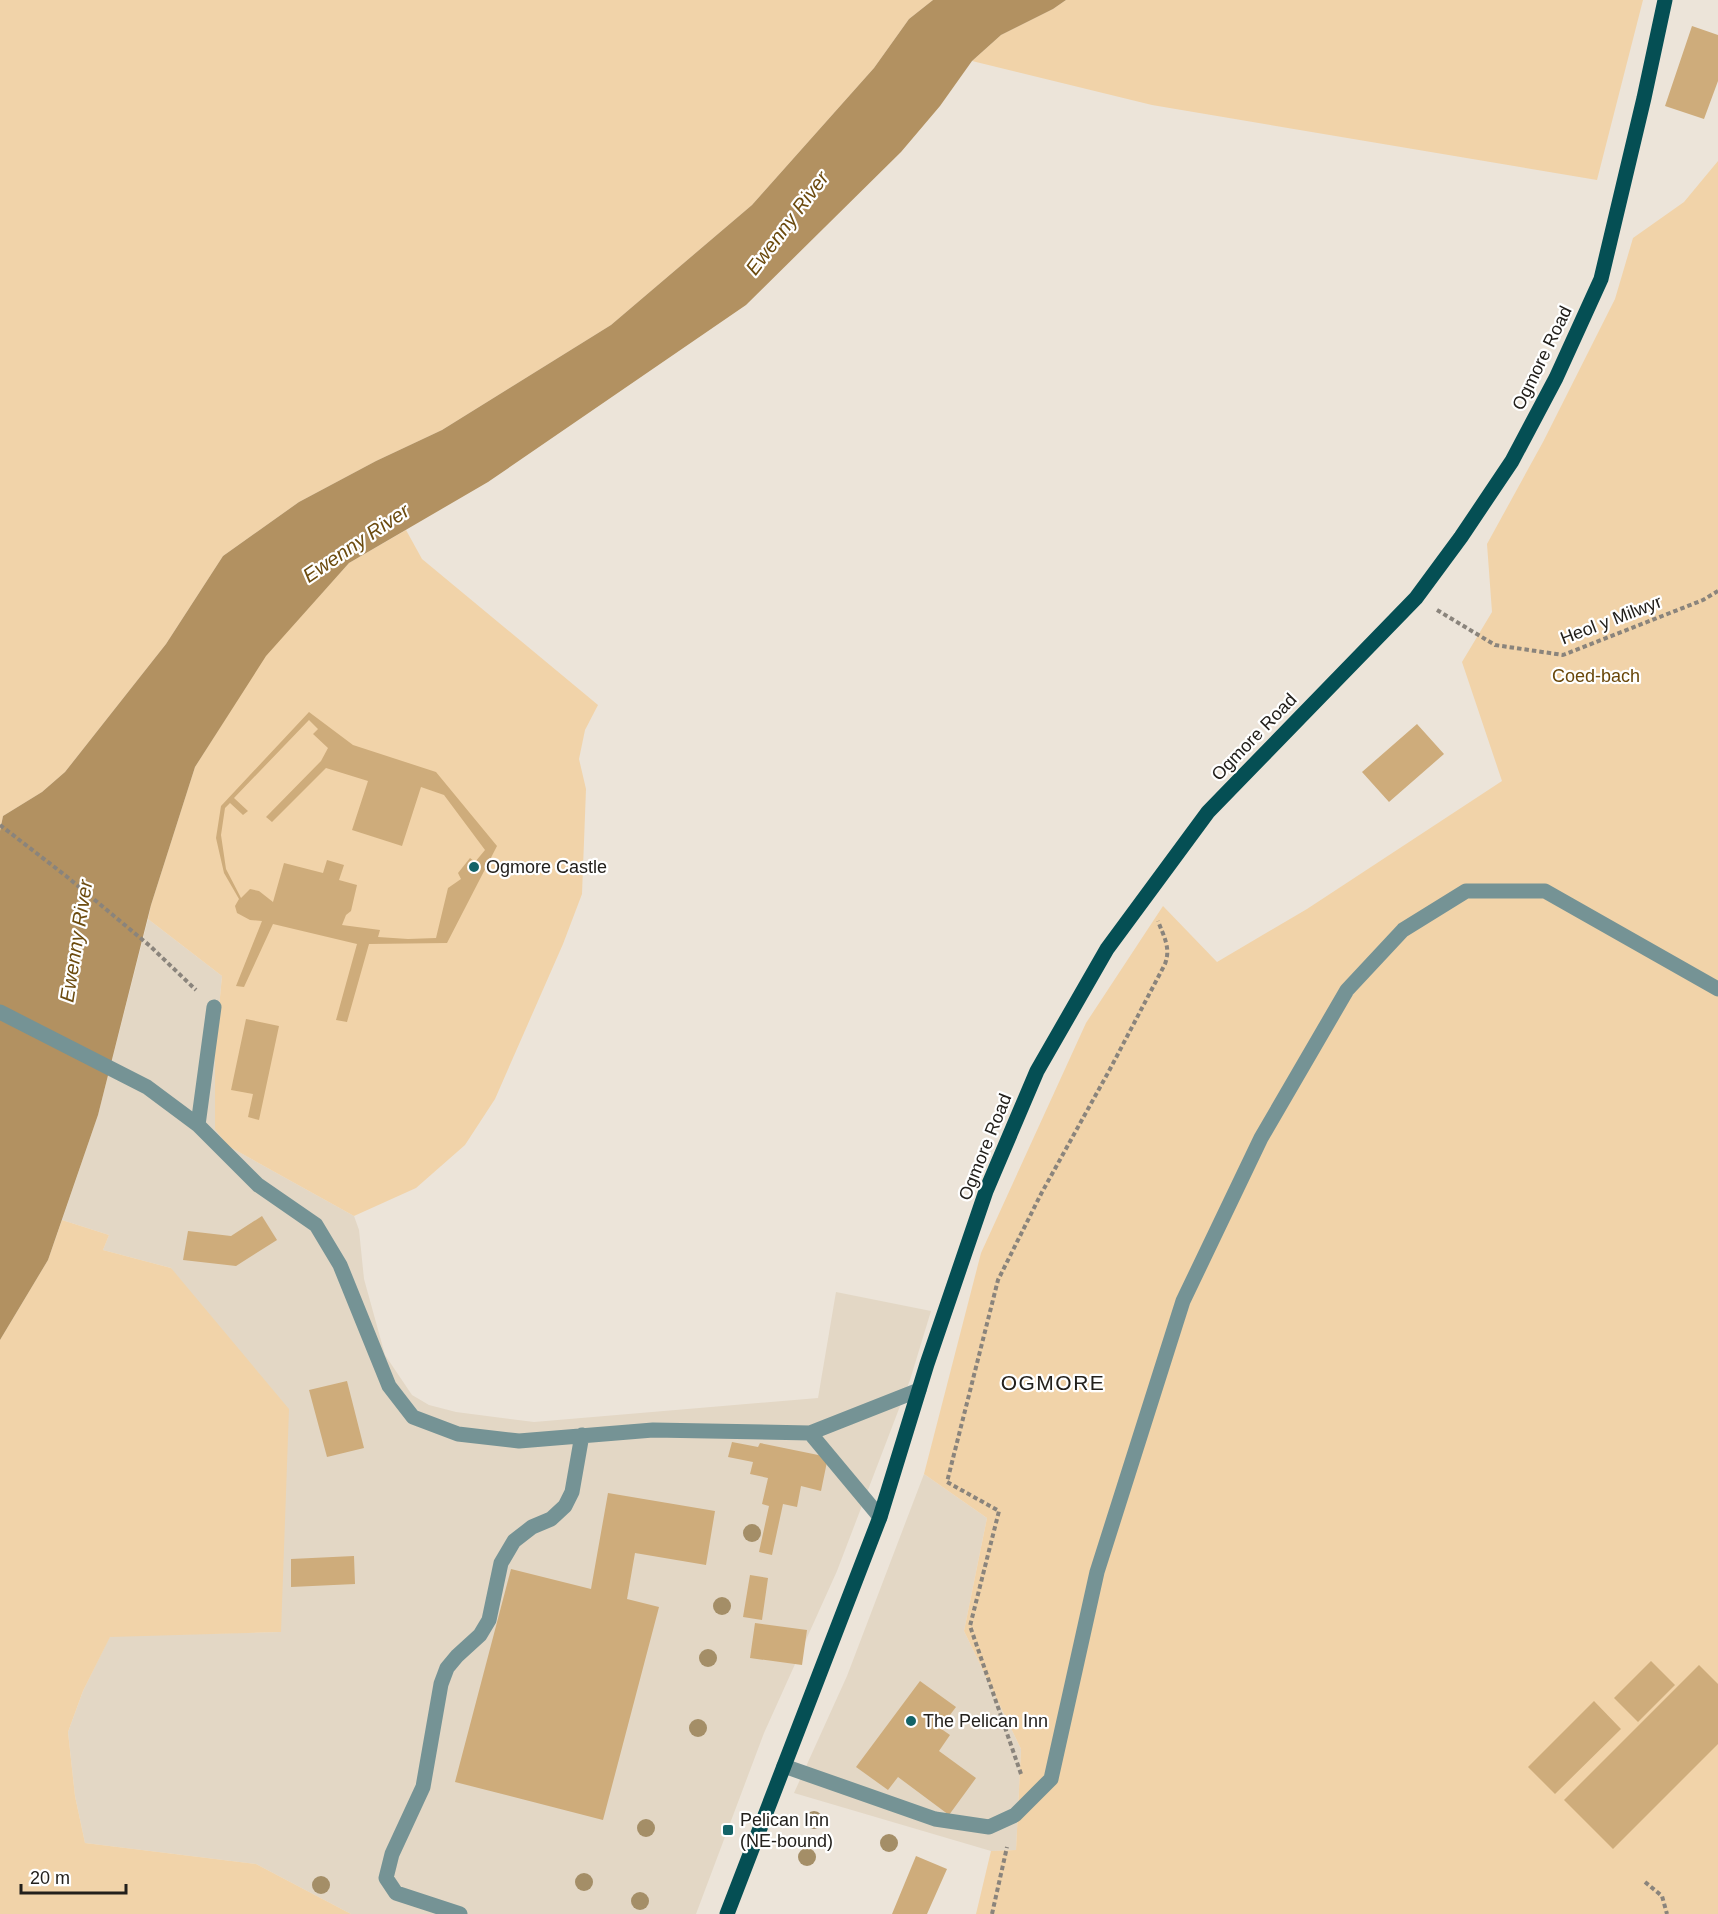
<svg xmlns="http://www.w3.org/2000/svg" width="1718" height="1914" font-family="Helvetica,sans-serif">
<style>
.built{fill:#e3d7c5}
.green{fill:#f1d3a9}
.water{fill:#b29161}
.building{fill:#ceac7b;fill-rule:evenodd}
.lines{fill:none;stroke-linecap:round;stroke-linejoin:round}
.path{stroke:#8a847c;stroke-width:4;stroke-dasharray:4.5 3;stroke-linecap:butt}
.minor{stroke:#759395;stroke-width:15}
.major{stroke:#054f54;stroke-width:15}
.tree{fill:#a48e67}
.poi-dot{fill:#136368;stroke:#fff;stroke-width:2}
.labels{text-anchor:middle;dominant-baseline:central;stroke-width:4.5;stroke-linejoin:round;paint-order:stroke}
.street-label{font-size:18px;fill:#23201c;stroke:#fff}
.park-label{font-size:18px;fill:#69470a;stroke:#fff}
.poi-label{font-size:18px;fill:#23201c;stroke:#fff;text-anchor:start}
.water-label{font-size:20px;font-style:italic;fill:#6c4b0f;stroke:#fff}
.quarter-label{font-size:21px;letter-spacing:1.5px;fill:#23201c;stroke:#fff}
</style>
<rect width="100%" height="100%" fill="#ece4d9"/>
<path class="built" d="M148,919L222,976L215,1050L228,1146L354,1216L359,1230L364,1279L385,1355L412,1395L429,1405L456,1412L534,1422L818,1398L836,1292L931,1311L910,1380L837,1571L764,1733L696,1914H351L256,1864L85,1843L75,1796L68,1732L83,1691L110,1636L281,1632L171,1268L103,1250L109,1235L62,1220L98,1115Z
M924,1474L987,1518L964,1631L1021,1749L1016,1850L991,1851L794,1793L847,1676Z"/>
<path class="green" d="M0,0H933L909,19L874,68L752,205L611,325L442,430L376,461L299,502L223,556L166,644L65,772L42,792L3,816L0,831Z
M1066,0H1643L1597,180L1152,105L972,61L1001,35L1053,9Z
M1718,161V1914H976L991,1851L1016,1850L1021,1749L964,1631L987,1518L924,1474L981,1253L1086,1023L1163,906L1217,962L1307,909L1502,781L1462,662L1492,612L1487,544L1543,442L1615,299L1633,238L1684,202Z
M406,530L422,559L598,705L585,730L579,759L586,789L582,894L563,944L495,1099L465,1145L416,1188L354,1216L228,1146L215,1129V1050L222,976L148,919L151,905L195,767L265,656L349,563Z
M62,1220L109,1235L103,1250L171,1268L289,1409L281,1632L110,1637L83,1691L68,1732L75,1796L85,1843L256,1864L351,1914H0V1340L48,1260Z"/>
<path class="water" d="M933,0H1066L1053,9L1001,35L972,61L940,106L901,152L746,305L488,482L349,563L266,656L195,767L151,905L98,1115L48,1260L0,1340V831L3,816L42,792L65,772L166,644L223,556L299,502L376,461L442,430L611,325L752,205L874,68L909,19Z"/>
<path class="building" d="M1692,26L1718,35V81L1704,119L1665,106Z
M309,712L353,745L436,772L497,846L447,943L369,944L347,1022L336,1020L357,944L273,924L244,987L236,986L262,921L250,920L237,913L235,906L239,899L224,873L216,838L221,806ZM309,720L318,729L313,734L328,748L321,761L266,817L272,822L326,768L368,781L352,830L402,846L421,787L444,795L485,850L475,862L470,858L458,873L461,879L448,888L436,938L408,939L378,937L380,930L342,925L346,915L351,911L357,885L339,880L344,865L327,860L323,873L284,863L273,902L259,891L250,889L241,898L226,869L221,835L225,808L230,803L243,815L248,811L234,798Z
M1417,724L1444,754L1389,802L1362,772Z
M246,1019L279,1026L259,1120L248,1117L253,1094L231,1090Z
M262,1216L277,1240L236,1266L183,1260L188,1231L231,1236Z
M347,1381L364,1448L327,1457L309,1390Z
M732,1442L758,1447L760,1443L828,1457L821,1491L801,1486L797,1507L783,1504L772,1555L759,1552L769,1506L762,1504L768,1478L750,1474L753,1462L728,1457Z
M608,1493L715,1511L706,1565L635,1553L627,1599L659,1607L603,1820L455,1782L511,1569L591,1589Z
M354,1556L355,1584L291,1587V1559Z
M750,1575L768,1578L762,1620L743,1617Z
M755,1623L807,1630L802,1665L750,1658Z
M1651,1661L1675,1685L1638,1722L1614,1698Z
M1699,1665L1718,1684V1744L1613,1849L1564,1800Z
M920,1681L956,1707L940,1728L950,1735L939,1751L976,1778L949,1815L898,1777L888,1790L856,1767Z
M1594,1701L1621,1729L1555,1794L1528,1767Z
M916,1856L947,1869L927,1914H892Z"/>
<g class="lines">
<path class="path" d="M1437,610L1495,645L1563,655L1703,600L1718,591
M0,825L66,876L150,946L196,990
M1021,1774L970,1626L999,1511L947,1482L998,1280L1041,1194L1109,1071L1165,964C1171,948 1164,937 1158,921
M1645,1882L1662,1896L1667,1914
M992,1914L1007,1847"/>
<path class="minor" d="M214,1007L198,1125L258,1185L316,1225L340,1265L389,1386L413,1417L458,1434L519,1441L653,1430L810,1433L880,1517
M0,1012L147,1087L198,1125
M810,1433L919,1390
M784,1766L935,1819L989,1827L1015,1815L1051,1779L1097,1572L1183,1301L1261,1138L1347,990L1403,930L1466,891H1545L1718,989
M460,1914L396,1893L386,1878L392,1854L423,1787L441,1684L447,1668L457,1656L480,1635L489,1620L501,1563L514,1541L532,1527L551,1519L565,1506L572,1492L582,1435"/>
<path class="major" d="M727,1914L880,1517L927,1364L986,1191L1037,1071L1107,949L1208,812L1416,598L1461,537L1512,461L1556,378L1601,279L1644,98L1665,0"/>
</g>
<g class="tree">
<circle cx="752" cy="1533" r="9"/>
<circle cx="722" cy="1606" r="9"/>
<circle cx="708" cy="1658" r="9"/>
<circle cx="698" cy="1728" r="9"/>
<circle cx="814" cy="1820" r="9"/>
<circle cx="646" cy="1828" r="9"/>
<circle cx="889" cy="1843" r="9"/>
<circle cx="807" cy="1857" r="9"/>
<circle cx="584" cy="1882" r="9"/>
<circle cx="321" cy="1885" r="9"/>
<circle cx="640" cy="1901" r="9"/>
</g>
<g class="poi-dot">
<circle cx="474" cy="867" r="6"/>
<circle cx="911" cy="1721" r="6"/>
<rect x="722" y="1824" width="12" height="12" rx="3"/>
</g>
<g class="labels">
<g class="street-label">
<text transform="translate(1542 358) rotate(-64)">Ogmore Road</text>
<text transform="translate(1611 620) rotate(-21)">Heol y Milwyr</text>
<text transform="translate(1254 737) rotate(-46)">Ogmore Road</text>
<text transform="translate(985 1147) rotate(-68)">Ogmore Road</text>
</g>
<g class="park-label">
<text x="1596" y="676">Coed-bach</text>
</g>
<g class="poi-label">
<text x="486" y="867">Ogmore Castle</text>
<text x="923" y="1721">The Pelican Inn</text>
<text x="740" y="1820">Pelican Inn<tspan x="740" dy="21">(NE-bound)</tspan></text>
</g>
<g class="water-label">
<text transform="translate(787 223) rotate(-53)">Ewenny River</text>
<text transform="translate(356 543) rotate(-34)">Ewenny River</text>
<text transform="translate(76 941) rotate(-81)">Ewenny River</text>
</g>
<g class="quarter-label">
<text x="1053" y="1382">OGMORE</text>
</g>
</g>
<path d="M21 1884v9h105v-9" fill="none" stroke="#23201c" stroke-width="3"/>
<text x="30" y="1884" font-size="18" fill="#23201c" stroke="#ffffff" stroke-width="4.5" paint-order="stroke">20 m</text>
</svg>
